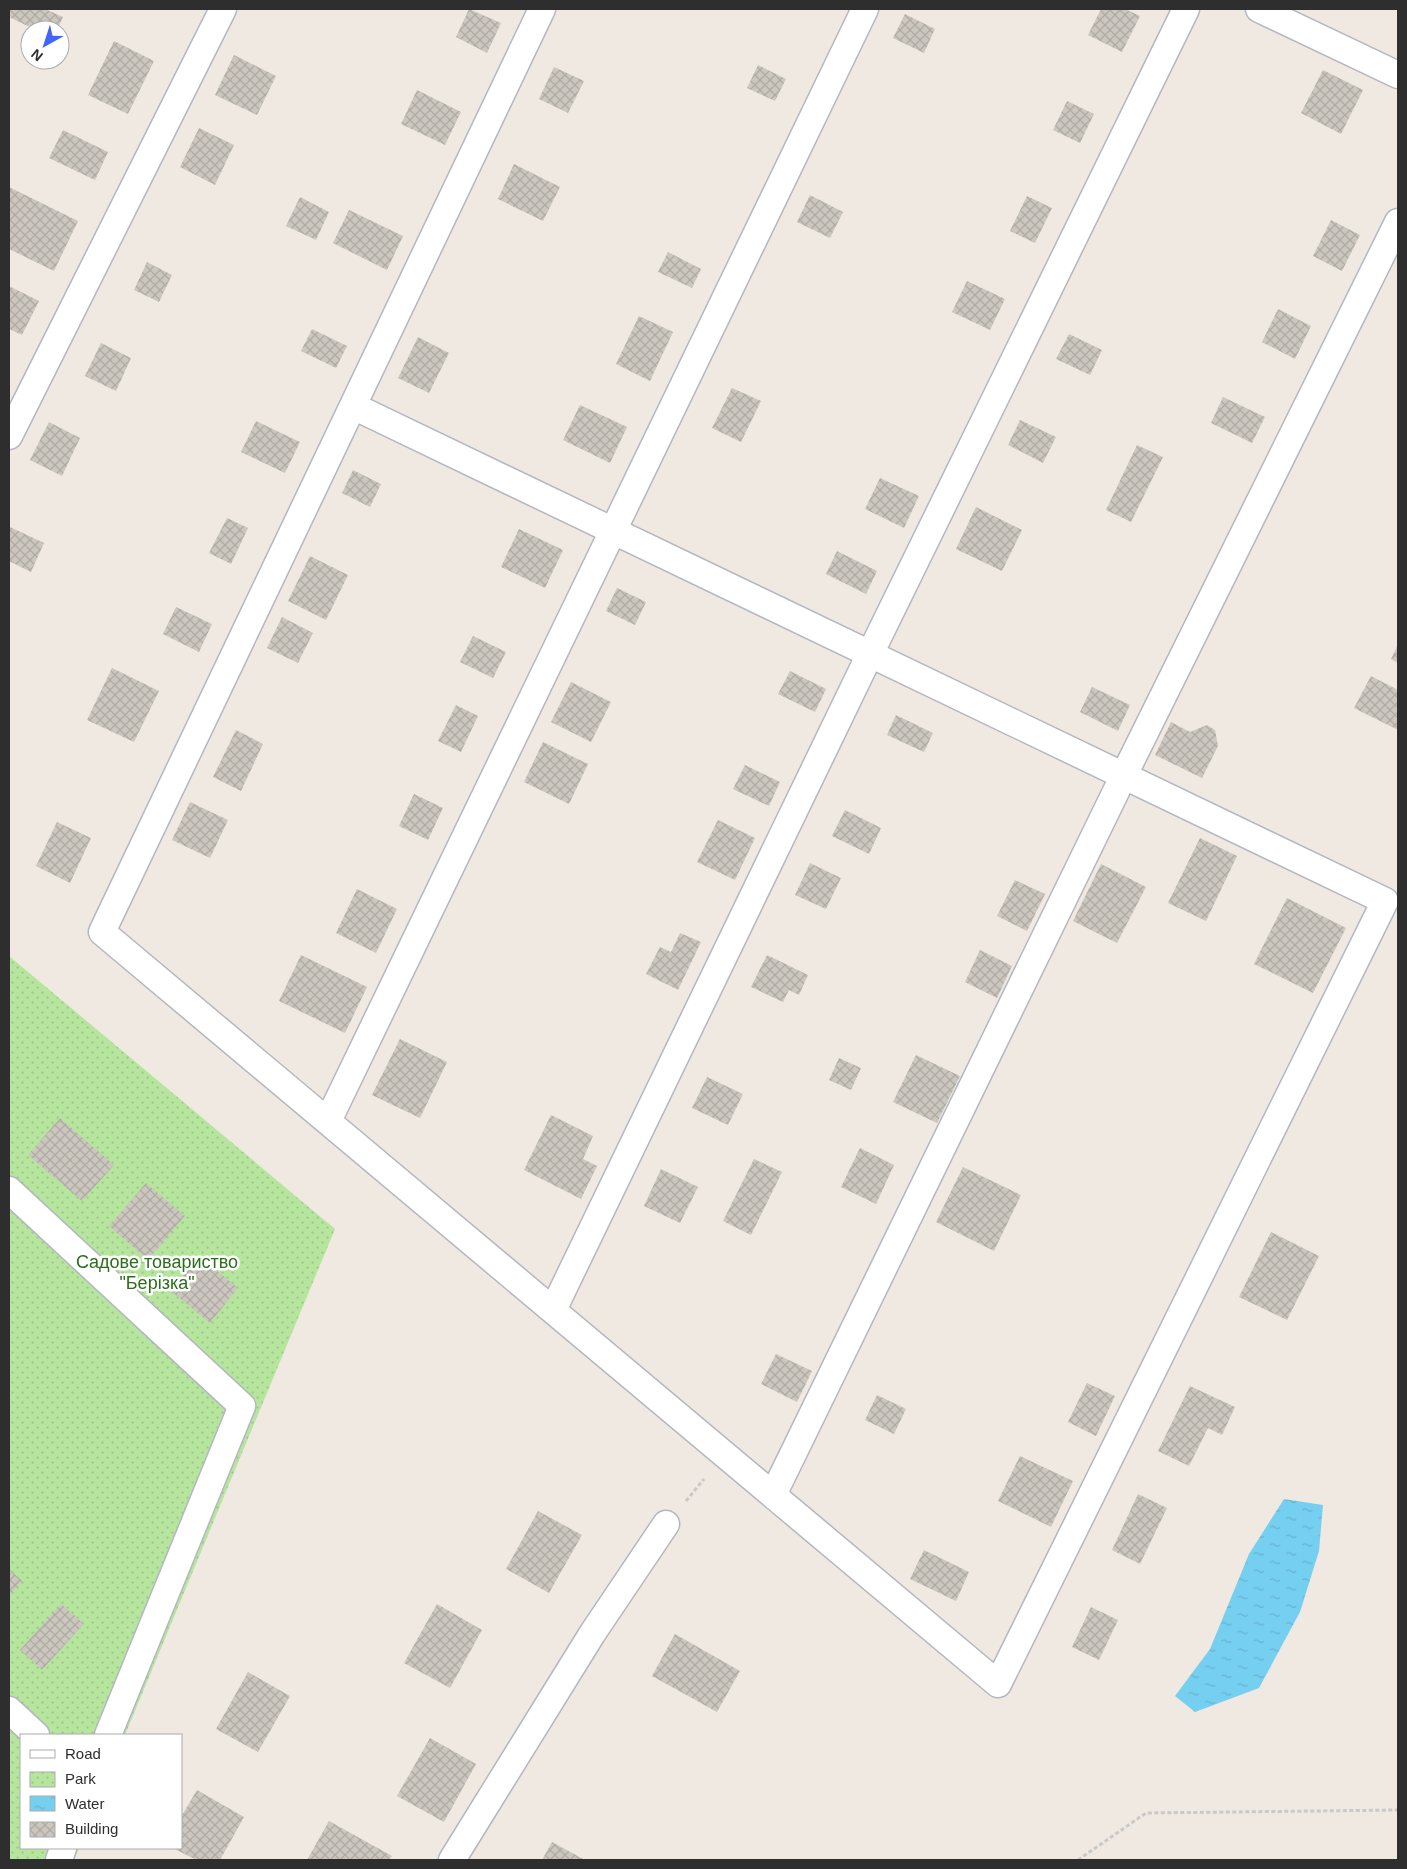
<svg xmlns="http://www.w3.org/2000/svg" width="1407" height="1869" font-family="Helvetica,sans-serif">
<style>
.park{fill:url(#park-dots)}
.water{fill:url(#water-ripples)}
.building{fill:url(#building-cross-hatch)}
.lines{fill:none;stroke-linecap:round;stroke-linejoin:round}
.street-casing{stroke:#b4b7c1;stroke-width:29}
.path{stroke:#c9c9c9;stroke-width:3;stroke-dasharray:4 2.5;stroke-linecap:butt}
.street{stroke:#fff;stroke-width:26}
.labels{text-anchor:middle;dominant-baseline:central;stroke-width:5;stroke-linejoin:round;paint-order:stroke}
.park-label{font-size:18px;fill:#2c6e1b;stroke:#fff}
</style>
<defs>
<pattern id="park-dots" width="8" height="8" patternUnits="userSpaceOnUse" patternTransform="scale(1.25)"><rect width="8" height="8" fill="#b6e59e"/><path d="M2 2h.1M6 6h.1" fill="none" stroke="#9dc588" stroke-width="1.8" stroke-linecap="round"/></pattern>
<pattern id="water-ripples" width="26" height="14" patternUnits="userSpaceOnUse" patternTransform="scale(1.25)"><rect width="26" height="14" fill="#75cff0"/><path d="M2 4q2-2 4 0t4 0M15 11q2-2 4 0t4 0" fill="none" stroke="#66b2ce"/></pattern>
<pattern id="building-cross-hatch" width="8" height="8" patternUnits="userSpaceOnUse" patternTransform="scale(1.25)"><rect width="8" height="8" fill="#cbc7bf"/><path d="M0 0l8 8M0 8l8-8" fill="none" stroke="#afaba4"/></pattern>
</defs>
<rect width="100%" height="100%" fill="#efe9e1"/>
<path class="park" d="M9,956L335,1229L125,1735H21V1848H79L74,1860H9Z"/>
<path class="water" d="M1284,1499L1323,1505L1319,1551L1300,1612L1259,1688L1195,1712L1175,1696L1210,1649L1249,1554Z"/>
<path class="building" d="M9,9H45L63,17L57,30H36L9,17Z
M469,9L501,23L487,53L456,37Z
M1101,9H1125L1140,16L1122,52L1088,35Z
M905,14L935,29L924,53L893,38Z
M114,41L154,61L128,114L88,95Z
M234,55L276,76L257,115L215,95Z
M758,65L786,79L775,101L747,88Z
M554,67L584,81L568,113L539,99Z
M1323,70L1363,90L1341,134L1301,113Z
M417,90L461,112L445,145L401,124Z
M1067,101L1094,114L1080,143L1053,130Z
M199,128L234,145L215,185L180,167Z
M63,130L108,152L95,180L49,158Z
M514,164L560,187L543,221L498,199Z
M9,187L78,221L54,271L9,249Z
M810,195L843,212L830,238L797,222Z
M1027,196L1052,208L1035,243L1010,231Z
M300,197L329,212L316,240L286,226Z
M349,210L403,236L387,270L333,243Z
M1331,220L1360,235L1342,271L1313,256Z
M668,252L701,269L692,288L658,272Z
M147,262L172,275L159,302L134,290Z
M967,281L1005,299L990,330L952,312Z
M9,286L39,301L22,335L9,329Z
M1278,309L1311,326L1295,359L1262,342Z
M639,316L673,332L650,381L616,364Z
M312,329L347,346L336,368L301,351Z
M1069,334L1102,350L1090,375L1056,359Z
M418,337L449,353L429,393L398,378Z
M101,343L131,358L116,391L85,376Z
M732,388L761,401L741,442L712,428Z
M1223,397L1265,417L1252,443L1211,423Z
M580,405L627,427L610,463L563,440Z
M1020,420L1056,437L1043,463L1008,445Z
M256,421L300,442L285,473L241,452Z
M49,422L80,438L62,476L30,460Z
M1137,445L1163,457L1131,522L1106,510Z
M353,470L381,484L370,507L342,493Z
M880,478L919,496L904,528L865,509Z
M976,507L1022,530L1002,571L956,549Z
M227,518L248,528L231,564L209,553Z
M10,527L44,543L31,572L9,561V530Z
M519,529L563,550L545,588L501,567Z
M837,551L877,571L866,594L826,574Z
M310,556L348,575L326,620L288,601Z
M617,588L646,602L635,625L606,611Z
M176,607L212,624L199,652L163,634Z
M282,617L313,633L298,663L267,648Z
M473,636L506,652L493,678L460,662Z
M1398,644V663L1391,659Z
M112,668L159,691L134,742L87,720Z
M790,671L826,689L815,712L778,694Z
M1371,676L1398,690V730L1354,708Z
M571,682L611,702L591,742L551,722Z
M1092,687L1130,705L1118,731L1080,712Z
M456,705L478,716L461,752L438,741Z
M896,715L933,733L924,752L887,735Z
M1171,722L1190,732L1207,725L1215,730L1218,746L1202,778L1155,755Z
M236,730L263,744L241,791L213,777Z
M543,742L588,764L569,804L524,782Z
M745,765L780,782L769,806L733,789Z
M414,794L443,808L428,840L399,826Z
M190,802L228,820L210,858L172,840Z
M845,810L881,828L869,854L832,836Z
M718,820L755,838L735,880L697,862Z
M57,822L91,838L70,883L36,866Z
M1200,838L1237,856L1206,921L1168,903Z
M810,863L841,878L826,909L795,895Z
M1101,864L1146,887L1117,943L1073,921Z
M1015,880L1045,894L1027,931L997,916Z
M357,889L397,909L376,953L336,933Z
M1287,898L1346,928L1313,993L1254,964Z
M680,933L701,942L678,990L646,974L660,947L671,952Z
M980,950L1012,966L997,998L965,982Z
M301,955L367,987L345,1033L279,1001Z
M767,955L808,975L799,995L789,990L783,1002L751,987Z
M400,1039L447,1062L420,1118L372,1095Z
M916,1055L960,1076L937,1123L893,1102Z
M839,1058L861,1068L851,1090L829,1080Z
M707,1077L743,1094L728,1125L692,1108Z
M551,1115L593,1136L583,1159L597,1166L581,1199L524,1170Z
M60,1118L114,1165L82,1201L28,1155Z
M860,1148L894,1165L876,1204L841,1187Z
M754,1159L782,1172L751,1235L723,1221Z
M963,1167L1021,1195L994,1251L936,1222Z
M661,1169L698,1187L680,1223L644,1206Z
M146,1183L185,1216L148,1260L109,1226Z
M1271,1232L1319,1256L1287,1320L1239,1297Z
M199,1256L238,1288L210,1323L171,1291Z
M776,1354L812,1371L797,1402L761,1384Z
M1087,1383L1115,1396L1096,1436L1068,1422Z
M1190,1386L1235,1407L1222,1435L1208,1428L1189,1466L1158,1451Z
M877,1395L906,1409L894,1434L865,1420Z
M1020,1456L1073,1481L1051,1527L998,1501Z
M1138,1494L1167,1508L1140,1564L1112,1550Z
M538,1511L582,1535L549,1593L506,1569Z
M924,1550L969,1572L956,1601L910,1579Z
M9,1569L22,1581L9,1596Z
M61,1604L84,1624L42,1670L20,1650Z
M437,1604L482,1630L450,1688L404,1663Z
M1091,1607L1118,1620L1099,1660L1072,1647Z
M675,1634L740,1671L717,1712L652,1676Z
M248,1672L290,1696L258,1752L216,1729Z
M430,1738L476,1764L444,1822L397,1796Z
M197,1790L244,1817L220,1860H196L173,1848H181V1817Z
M329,1821L392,1856L389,1860H307Z
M552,1842L585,1860H542Z"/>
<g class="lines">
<defs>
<path id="street" d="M1259,9L1398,75
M353,406L1385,901L998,1684L102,932L542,9
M9,436L223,9
M328,1121L865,9
M9,1190L242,1406L108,1735
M553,1310L870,654L1186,9
M773,1495L1124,775L1398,222
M9,1710L36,1735
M59,1860L63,1848
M452,1860L592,1634L666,1524"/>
</defs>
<use href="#street" class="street-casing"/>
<path class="path" d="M686,1501L704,1479
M1078,1860L1146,1813L1398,1810"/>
<use href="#street" class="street"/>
</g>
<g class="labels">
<g class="park-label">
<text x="157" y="1262">Садове товариство<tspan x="157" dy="21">"Берізка"</tspan></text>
</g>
</g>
<rect width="1407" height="1869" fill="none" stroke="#2e2e2e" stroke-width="20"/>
<rect x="20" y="1734" width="162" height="115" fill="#ffffff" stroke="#ababab"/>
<rect x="30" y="1750" width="25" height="8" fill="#ffffff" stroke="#ababab"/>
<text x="65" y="1759" font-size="15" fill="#2e2e2e">Road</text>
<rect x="30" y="1772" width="25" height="15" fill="url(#park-dots)" stroke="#ababab"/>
<text x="65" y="1784" font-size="15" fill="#2e2e2e">Park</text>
<rect x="30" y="1796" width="25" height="15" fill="url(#water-ripples)" stroke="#ababab"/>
<text x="65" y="1809" font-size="15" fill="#2e2e2e">Water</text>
<rect x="30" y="1822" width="25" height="15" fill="url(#building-cross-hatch)" stroke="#ababab"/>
<text x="65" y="1834" font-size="15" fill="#2e2e2e">Building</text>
<g transform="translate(45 45) rotate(219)"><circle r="24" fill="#ffffff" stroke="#ababab"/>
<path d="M0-4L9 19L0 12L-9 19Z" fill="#4264fb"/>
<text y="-8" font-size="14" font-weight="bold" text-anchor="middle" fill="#2e2e2e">N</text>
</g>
</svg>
